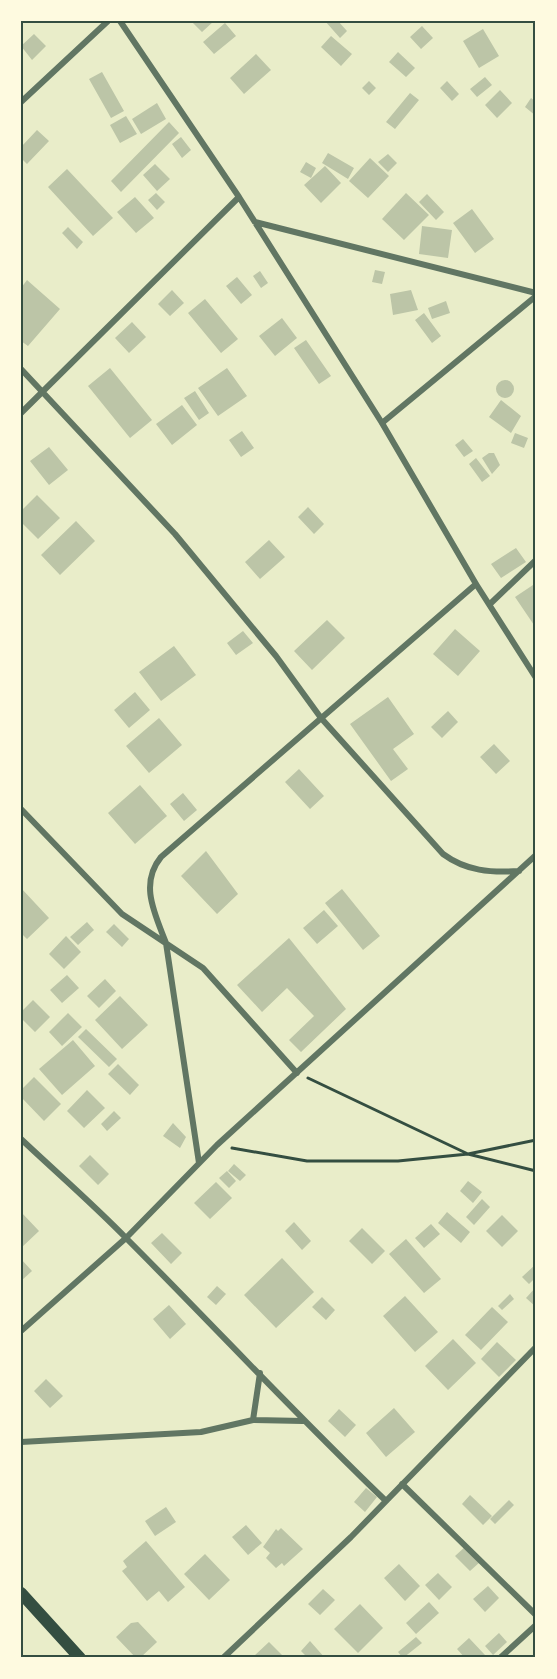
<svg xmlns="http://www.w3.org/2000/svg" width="557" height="1679" font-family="Barlow,sans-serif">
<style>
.building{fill:#bcc5a7}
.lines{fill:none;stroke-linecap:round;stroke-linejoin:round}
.path{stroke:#344e41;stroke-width:3}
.minor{stroke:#617663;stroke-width:6}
.secondary{stroke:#344e41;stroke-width:12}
.neatline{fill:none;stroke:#344e41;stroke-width:2}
</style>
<rect width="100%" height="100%" fill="#e9edc9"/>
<path class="building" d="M191,21H214L202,32Z
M325,21H338L347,31L340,38Z
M225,23L236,36L214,54L203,42Z
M422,26L433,38L421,49L410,37Z
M483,29L499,56L479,68L463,41Z
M34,34L46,46L32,60L21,46Z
M331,36L352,54L341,66L321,47Z
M398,52L415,68L406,77L389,62Z
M256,54L271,70L244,94L230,78Z
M102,72L124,111L111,118L89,79Z
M485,77L492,85L477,97L470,89Z
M369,81L376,88L369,95L362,88Z
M447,81L459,94L452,101L440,88Z
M500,90L512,103L497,118L485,105Z
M410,93L419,100L395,129L386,122Z
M531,98L536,102V116L525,107Z
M157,103L166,119L141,134L132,119Z
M126,116L137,134L120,143L110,125Z
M169,122L179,133L121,192L111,181Z
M37,130L49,141L27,164L21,158V147Z
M181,137L191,150L182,158L172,144Z
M328,153L354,168L348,179L322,163Z
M388,154L397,163L388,172L378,162Z
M370,158L389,176L368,198L349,181Z
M306,162L316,168L311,178L300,172Z
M155,164L170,179L157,191L143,175Z
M325,166L341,183L321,203L304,185Z
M67,169L113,218L93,236L48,187Z
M156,193L165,202L157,210L148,200Z
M406,193L429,215L404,240L382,219Z
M427,194L444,212L436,220L419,202Z
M135,197L154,218L136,233L117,212Z
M472,209L494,239L475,253L453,223Z
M422,226L452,230L448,258L419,254Z
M68,227L83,242L77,249L62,233Z
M375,270L385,272L382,284L372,282Z
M260,271L268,283L261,288L253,276Z
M237,277L252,295L241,304L226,286Z
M27,280L60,309L28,346L21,341V288Z
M172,290L184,303L170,316L158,304Z
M411,290L418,310L393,315L390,294Z
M205,299L238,339L221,353L188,313Z
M446,301L450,313L432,319L428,308Z
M424,313L441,336L432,343L415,320Z
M282,318L297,338L275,356L259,336Z
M132,322L146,337L129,353L115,338Z
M306,340L331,376L319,384L294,348Z
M110,368L152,420L130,438L88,386Z
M227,368L247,396L218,416L198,388Z
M496 389a9 9 0 1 1 18 0a9 9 0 1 1-18 0Z
M195,391L209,413L199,420L184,398Z
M501,400L521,416L511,433L489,417Z
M182,405L197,425L172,445L156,424Z
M242,431L254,448L241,457L229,440Z
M515,433L528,438L524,448L511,443Z
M463,439L473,451L464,457L455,445Z
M49,447L68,470L49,485L30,461Z
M489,453H494L500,465L492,474L482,458Z
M476,458L490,476L482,482L469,464Z
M37,495L60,518L38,539L21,522V511Z
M308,507L324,524L314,534L298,517Z
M76,521L95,541L60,575L41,555Z
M269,540L285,557L260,579L245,562Z
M516,548L526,562L501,578L491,564Z
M536,583V628L515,597Z
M327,620L345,638L312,670L294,651Z
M455,629L480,651L458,676L433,654Z
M243,631L253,643L236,655L227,643Z
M174,646L196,675L161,701L139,672Z
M135,692L150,710L129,728L114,710Z
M388,697L414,734L393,749L408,769L391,781L350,724Z
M448,711L458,722L442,738L431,727Z
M159,718L182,745L149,773L126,746Z
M494,744L510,761L496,774L480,757Z
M299,769L324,796L310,809L285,782Z
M140,785L167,816L135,844L108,813Z
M183,793L197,810L184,821L170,804Z
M206,851L238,894L217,914L181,876Z
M21,888L49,918L27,939L21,933Z
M342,889L380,936L363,950L325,903Z
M324,910L338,926L317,944L303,928Z
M87,922L94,930L78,945L70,937Z
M114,924L129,939L122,947L106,932Z
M66,936L81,952L64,969L49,954Z
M289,938L346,1009L301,1052L289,1040L314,1016L287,988L262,1012L237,985Z
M67,975L79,988L62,1003L50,990Z
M105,979L116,991L99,1008L87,996Z
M120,996L148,1025L122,1049L95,1020Z
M33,1000L50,1017L35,1032L21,1018V1012Z
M68,1013L82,1027L62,1046L49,1032Z
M86,1029L117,1059L109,1067L78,1037Z
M73,1040L95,1066L62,1095L39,1069Z
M118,1064L139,1085L130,1095L108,1074Z
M34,1077L61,1104L44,1121L21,1097V1090Z
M87,1090L105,1108L84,1128L67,1111Z
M114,1111L121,1118L107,1131L101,1124Z
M173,1123L186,1137L180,1148L163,1136Z
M90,1155L109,1174L98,1185L79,1166Z
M234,1164L246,1175L240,1181L228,1171Z
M227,1171L236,1181L229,1188L219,1178Z
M468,1181L482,1192L473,1203L460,1191Z
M216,1182L232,1198L210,1219L194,1203Z
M482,1199L490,1207L474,1225L466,1217Z
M21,1212L39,1231L21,1248Z
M447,1212L470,1232L461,1243L438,1223Z
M502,1215L518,1231L502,1247L486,1231Z
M294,1222L311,1241L302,1250L285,1231Z
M431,1224L440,1234L424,1248L415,1238Z
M362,1228L385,1251L372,1264L349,1241Z
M162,1233L182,1253L171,1264L151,1243Z
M406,1239L441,1279L424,1293L389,1254Z
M282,1258L314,1292L276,1328L244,1295Z
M21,1259L32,1271L21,1281Z
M536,1264V1277L529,1284L522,1277Z
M217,1286L226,1294L216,1305L207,1297Z
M536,1287V1307L526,1298Z
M510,1294L514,1299L502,1310L498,1306Z
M405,1296L438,1332L415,1352L383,1316Z
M322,1297L335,1310L326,1320L312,1307Z
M169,1305L186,1324L170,1339L153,1319Z
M492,1307L508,1322L481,1350L465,1335Z
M453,1339L476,1363L448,1390L425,1366Z
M497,1342L516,1360L499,1377L481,1359Z
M46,1379L63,1396L50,1408L34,1391Z
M394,1408L415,1432L386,1457L366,1433Z
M339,1409L356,1425L345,1437L328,1421Z
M366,1488L377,1497L365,1512L354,1502Z
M470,1495L492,1516L483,1525L462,1504Z
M509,1500L514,1505L495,1524L490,1519Z
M166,1507L176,1522L155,1536L145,1521Z
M246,1525L262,1543L248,1555L232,1537Z
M281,1528L303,1549L284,1566L282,1563L276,1568L266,1558L270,1553L263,1547L276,1529L278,1531Z
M146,1541L185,1587L168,1602L159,1591L147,1601L122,1571L127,1567L123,1561Z
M466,1546L480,1562L470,1571L455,1556Z
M205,1554L230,1580L209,1600L184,1574Z
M399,1564L420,1586L405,1601L384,1578Z
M438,1573L452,1587L439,1600L425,1585Z
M488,1586L499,1598L485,1612L473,1599Z
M323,1589L335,1600L320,1615L308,1604Z
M429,1602L439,1613L416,1634L406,1623Z
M360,1604L383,1628L358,1653L334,1629Z
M138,1622L157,1642L140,1658H136L116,1637L131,1623Z
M499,1633L507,1642L493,1655L485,1646Z
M416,1637L422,1643L403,1658L398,1652Z
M469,1638L485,1655L482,1658H465L457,1649Z
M310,1641L325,1658H308L301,1651Z
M269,1642L285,1658H252Z"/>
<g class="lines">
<path class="path" d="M308,1078L468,1154L536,1171
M232,1148L307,1161H398L468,1154L536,1140"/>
<path class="minor" d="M120,21L239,197L382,423L476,584L536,678
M21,102L108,21
M255,222L536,293
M21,369L175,534L276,656L321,718L443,854C466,871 491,873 519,871
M21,413L239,197
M382,423L536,296
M490,604L536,560
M21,809L122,914L203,968L297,1073
M21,1139C56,1172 93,1204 127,1239C214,1326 297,1416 386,1501
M199,1163L166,943C155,914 139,884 161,857L476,584
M21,1331L126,1238L217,1145L536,855
M253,1420L260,1373
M21,1442L201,1432L253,1420L303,1421
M402,1484L536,1615
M223,1658L351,1537L536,1347
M500,1658L536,1625"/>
<path class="secondary" d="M21,1593L80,1658"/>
</g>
<rect width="557" height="1679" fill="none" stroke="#fefae0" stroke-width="45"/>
<rect x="22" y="22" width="512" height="1634" class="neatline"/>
</svg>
